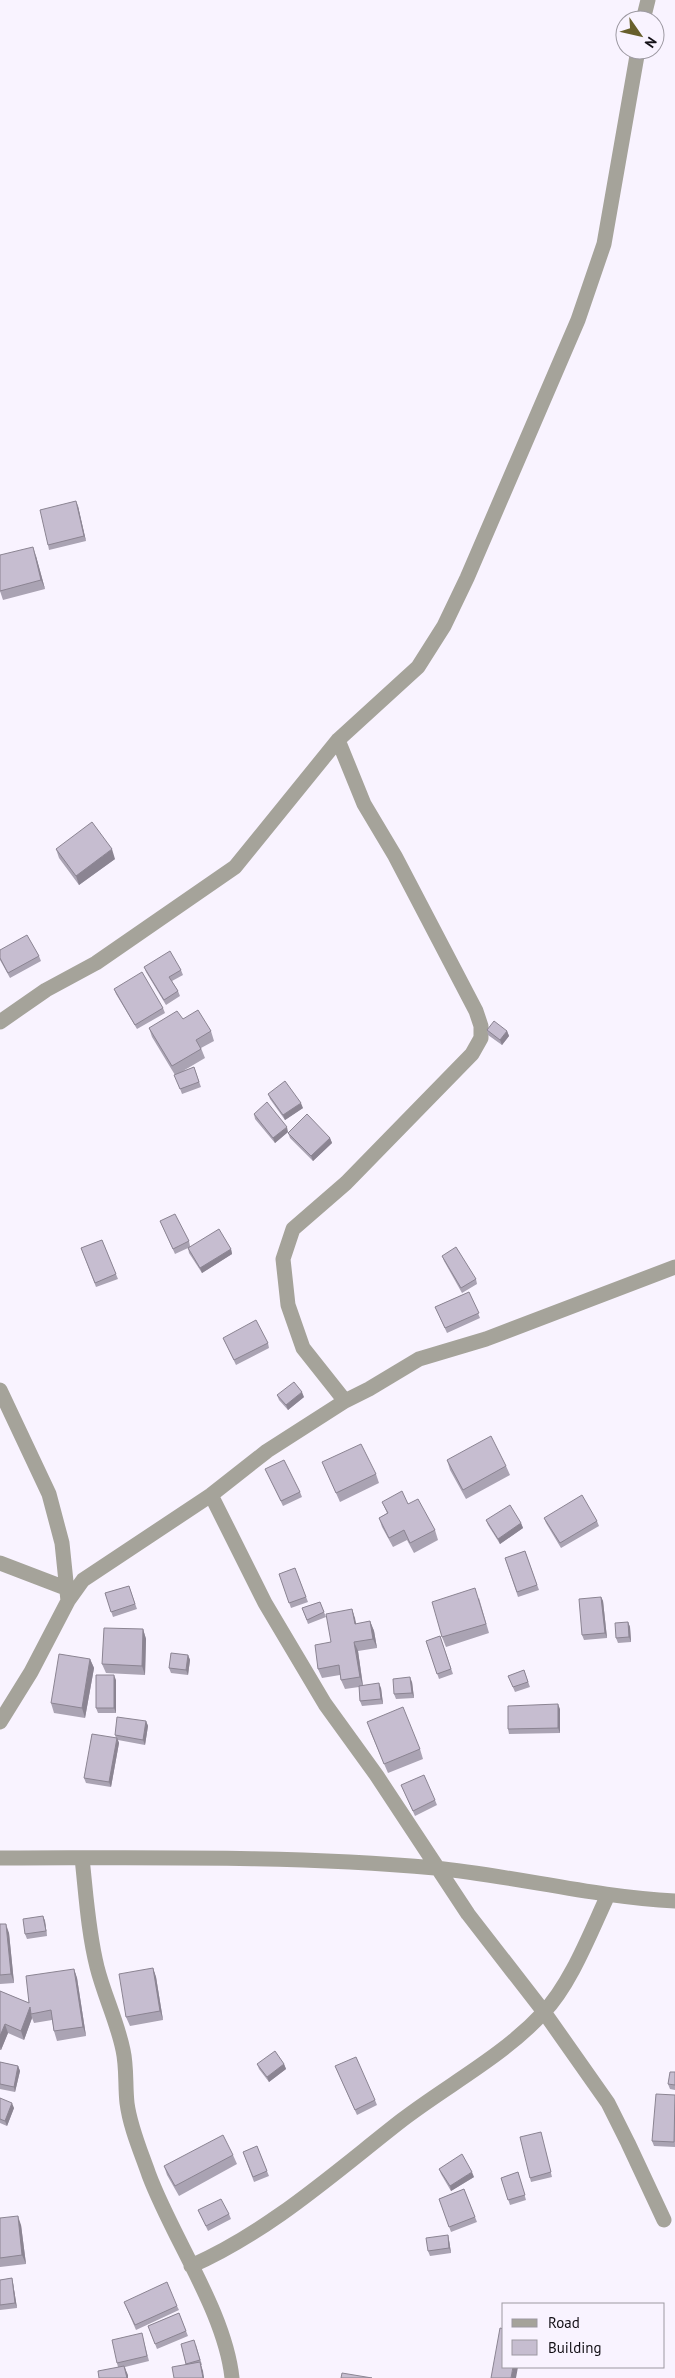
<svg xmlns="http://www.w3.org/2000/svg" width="675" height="2378" font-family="'PT Sans',sans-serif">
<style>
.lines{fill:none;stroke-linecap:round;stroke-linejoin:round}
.minor{stroke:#a5a39a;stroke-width:15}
.wall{fill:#aaa3b3}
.shaded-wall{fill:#8b8492}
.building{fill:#c6bdd0;stroke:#8b8492}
</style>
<rect width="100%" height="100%" fill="#f9f3ff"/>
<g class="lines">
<path class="minor" d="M643,20L648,0
M338,740L364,804L395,856L476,1011L481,1026V1038L472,1054L346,1183L293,1229L283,1259L288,1305L303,1348L345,1401
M0,1022L46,990L96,963L235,867L338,740L418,667L444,626L467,578L578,320L604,244L638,50
M0,1390L49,1494L62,1543L68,1601L31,1672L0,1722
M211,1495L265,1603L325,1704L377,1776L468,1914L544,2012L608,2103L628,2143L664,2220
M0,1563L68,1589
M68,1601L83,1580L211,1495L267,1451L345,1401L369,1389L419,1359L486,1339L675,1267
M0,1858C145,1858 291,1855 435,1868C515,1876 594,1897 675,1901
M82,1858C86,1894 88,1931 97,1967C104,1995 117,2021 123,2050C127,2068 125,2085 127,2103C130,2127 141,2152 149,2175C173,2239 225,2312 232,2378
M191,2266C270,2231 334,2173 402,2120C449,2084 502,2057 543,2013C571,1984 591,1931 608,1895"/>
</g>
<path class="wall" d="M78,506L86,541L49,550L48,545Z
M36,556L45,589L3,600L0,591Z
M56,849L115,859L79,885L59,858Z
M0,950L39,956L41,961L10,978L0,960Z
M144,967L181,970L183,975L172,981L178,991L180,996L166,1005L146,972Z
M114,989L163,1008L165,1013L137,1029L116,994Z
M183,1019L211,1031L214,1041L201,1048L205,1058L183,1071L194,1067L201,1087L182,1094L175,1075L152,1037L149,1028Z
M487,1030L507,1031L509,1036L502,1045L488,1035Z
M268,1094L303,1108L285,1120L270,1099Z
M254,1114L288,1132L275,1143L255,1119Z
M288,1133L330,1138L332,1143L313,1161L290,1138Z
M160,1221L189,1241L190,1246L231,1249L232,1254L202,1273L189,1253L188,1248L175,1254Z
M102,1240L118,1279L96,1287L81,1248Z
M442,1256L476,1279L477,1284L462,1293L444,1261Z
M469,1292L480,1318L447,1333L435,1307Z
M223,1338L268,1343L269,1348L236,1365Z
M277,1395L304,1397L288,1410L279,1400Z
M447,1460L506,1466L510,1475L466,1499L450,1470Z
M322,1462L376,1474L379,1483L340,1502Z
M265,1469L300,1492L302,1497L283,1506Z
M382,1502L408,1504L435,1530L438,1540L414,1553L407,1540L393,1547L382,1527L379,1518L387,1513Z
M544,1518L597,1521L599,1526L561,1548L546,1523Z
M486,1520L521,1523L523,1528L500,1544L488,1525Z
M525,1551L539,1590L518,1597L505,1558Z
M295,1568L308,1602L291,1608L279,1574Z
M129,1586L137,1609L113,1617L105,1593Z
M601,1597L603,1601L607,1638L584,1640L582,1635Z
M479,1598L489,1633L446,1647L442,1637Z
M320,1602L326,1617L308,1624L302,1608Z
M352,1609L356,1624L370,1621L374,1631L377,1648L358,1651L363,1685L381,1688L383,1704L362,1706L360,1701L359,1687L345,1689L341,1680L340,1675L322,1678L318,1669L331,1642Z
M628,1622L630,1627L631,1642L618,1643L616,1638Z
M143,1629L146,1639L145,1675L106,1673L102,1664Z
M440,1636L453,1674L439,1679L426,1641Z
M188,1655L190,1660L188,1675L171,1673L169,1668Z
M90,1659L94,1668L85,1718L54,1713L51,1703Z
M524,1670L530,1687L515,1692L508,1676Z
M116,1680V1713H98L96,1708Z
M412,1682L414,1698L396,1699L394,1694Z
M560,1709V1733L509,1734L508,1729Z
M146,1721L148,1726L145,1745L118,1740L119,1743L111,1787L86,1783L84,1778L116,1738L115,1735Z
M370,1731L420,1749L423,1759L388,1773Z
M401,1785L435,1800L437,1805L415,1816Z
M43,1916L45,1921L47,1936L27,1939L25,1934Z
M0,1924L9,1933L14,1983L0,1984Z
M153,1968L156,1977L163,2020L130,2026L126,2017Z
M74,1969L77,1978L86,2036L57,2041L54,2031L52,2020L34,2023L32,2018L24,2040L8,2033L1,2050H0V1991L29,2003Z
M0,2062L18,2066L20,2071L15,2092L0,2089Z
M257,2064H284L286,2069L269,2082L259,2069Z
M335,2066L375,2100L377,2105L357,2115Z
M675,2072V2090L670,2089L668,2084Z
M675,2095V2147L654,2146L652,2141Z
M0,2098L14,2108L7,2126L0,2123Z
M542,2137L552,2177L531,2182L530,2178Z
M257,2146L269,2176L254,2182L243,2152Z
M233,2155L237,2164L179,2196L167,2175L164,2166Z
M439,2169L474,2177L451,2191L441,2174Z
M518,2172L526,2200L510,2205L501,2178Z
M464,2189L477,2222L451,2232L439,2199Z
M198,2210L229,2214L231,2219L208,2231Z
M0,2218L21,2225L26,2264L0,2267Z
M448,2235L449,2240L451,2253L430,2256L428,2251Z
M12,2278L13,2283L17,2308L0,2310V2280Z
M124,2302L177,2306L179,2310L136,2330Z
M179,2313L188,2336L157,2349L148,2326Z
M143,2338L149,2361L125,2367L128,2378H99L118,2367L117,2363Z
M181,2344L196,2345L202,2365H201L204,2378H174L186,2365Z"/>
<path class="shaded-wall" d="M76,501L78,506L86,541L84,536Z
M33,547L36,556L45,589L41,580Z
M112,849L115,859L79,885L76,876Z
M507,1031L509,1036L502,1045L500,1040Z
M301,1103L303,1108L285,1120L283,1115Z
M287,1127L288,1132L275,1143L273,1138Z
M330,1138L332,1143L313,1161L311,1156Z
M231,1249L232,1254L202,1273L200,1268Z
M302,1392L304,1397L288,1410L286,1405Z
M521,1523L523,1528L500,1544L498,1539Z
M601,1597L603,1601L607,1638L605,1633Z
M352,1609L355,1618L358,1634L355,1624Z
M370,1621L374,1631L377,1648L373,1639Z
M628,1622L630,1627L631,1642L629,1637Z
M143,1629L146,1639L145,1675L142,1666Z
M354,1642L358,1651L363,1687L360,1677Z
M188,1655L190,1660L188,1675L186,1670Z
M90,1659L94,1668L85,1718L82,1708Z
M114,1675L116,1680V1713L114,1708Z
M410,1677L412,1682L414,1698L412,1693Z
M379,1683L381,1688L383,1704L381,1699Z
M558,1704L560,1709V1733L558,1728Z
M146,1721L148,1726L145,1745L143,1740Z
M117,1738L119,1743L111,1787L109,1782Z
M43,1916L45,1921L47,1936Z
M6,1924L9,1933L14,1983L11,1974Z
M153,1968L156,1977L163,2020L160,2011Z
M74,1969L77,1978L86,2036L83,2027Z
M30,2007L31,2014L32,2018L24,2040L21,2031Z
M5,2024L8,2033L1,2050L0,2047V2036Z
M284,2064L286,2069L269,2082L267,2077Z
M18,2066L20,2071L15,2092L14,2087Z
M12,2103L14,2108L7,2126L5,2121Z
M472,2172L474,2177L451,2191L450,2186Z
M18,2216L21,2225L26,2264L22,2255Z
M448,2235L449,2240L451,2253L449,2248Z
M12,2278L13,2283L17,2308L15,2303Z
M200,2362L203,2371L204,2378H203Z
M124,2366L128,2375V2378H127Z
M513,2367H518L516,2378H511Z"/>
<path class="building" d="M76,501L84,536L48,545L40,510Z
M33,547L41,580L0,591V555Z
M92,822L112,849L76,876L56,849Z
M27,935L39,956L8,973L0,958V950Z
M170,951L181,970L169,977L178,991L164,1000L144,967Z
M142,972L163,1008L135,1025L114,989Z
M198,1010L211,1031L196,1040L201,1049L172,1066L149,1028L177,1011L183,1019Z
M494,1021L507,1031L500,1040L487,1030Z
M194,1067L199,1082L180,1089L174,1075Z
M285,1081L301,1103L283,1115L268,1094Z
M267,1102L287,1127L273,1138L254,1114Z
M307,1114L330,1138L311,1156L288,1133Z
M175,1214L189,1241L173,1249L160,1221Z
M219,1229L231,1249L200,1268L188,1248Z
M102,1240L116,1274L95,1283L81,1248Z
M456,1247L476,1279L461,1288L442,1256Z
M469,1292L479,1313L445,1328L435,1307Z
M256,1320L268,1343L234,1360L223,1338Z
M294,1382L302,1392L286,1405L277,1395Z
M491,1436L506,1466L463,1490L447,1460Z
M361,1444L376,1474L336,1493L322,1462Z
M284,1460L300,1492L281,1501L265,1469Z
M402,1491L408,1504L418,1499L435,1530L410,1543L404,1530L389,1538L379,1518L388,1513L382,1502Z
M582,1495L597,1521L560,1543L544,1518Z
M510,1505L521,1523L498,1539L486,1520Z
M525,1551L537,1585L517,1592L505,1558Z
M295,1568L306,1597L289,1603L279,1574Z
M129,1586L135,1604L111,1612L105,1593Z
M475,1588L486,1624L442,1637L432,1602Z
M601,1597L605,1633L582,1635L579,1599Z
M320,1602L324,1612L307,1620L302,1608Z
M352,1609L355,1624L370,1621L373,1639L354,1642L360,1677L341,1680L339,1665L318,1669L315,1645L331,1642L326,1614Z
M628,1622L629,1637L616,1638L615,1623Z
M104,1628L143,1629L142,1666L102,1664Z
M440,1636L451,1669L437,1674L426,1641Z
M171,1653L188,1655L186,1670L169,1668Z
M59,1654L90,1659L82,1708L51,1703Z
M524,1670L528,1682L513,1687L508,1676Z
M96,1675H114V1708H96Z
M410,1677L412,1693L394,1694L393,1679Z
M379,1683L381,1699L360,1701L359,1686Z
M558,1704V1728L508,1729V1706Z
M403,1707L420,1749L384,1764L367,1722Z
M117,1717L146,1721L143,1740L115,1735Z
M92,1734L117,1738L109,1782L84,1778Z
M424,1775L435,1800L413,1811L401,1785Z
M43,1916L46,1931L25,1934L23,1919Z
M0,1924H6L11,1974L0,1975Z
M153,1968L160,2011L126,2017L119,1974Z
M74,1969L83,2027L54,2031L51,2010L31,2014L30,2007L21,2031L5,2024L0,2036V1991L29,2003L26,1976Z
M275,2051L284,2064L267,2077L257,2064Z
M356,2057L375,2100L355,2110L335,2066Z
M0,2062L18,2066L14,2087L0,2084Z
M670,2072H675V2085L668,2084Z
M656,2094L675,2095L674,2142L652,2141Z
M0,2098L12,2103L5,2121L0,2119Z
M541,2132L551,2172L530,2178L520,2137Z
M223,2135L233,2155L175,2186L164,2166Z
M257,2146L267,2171L253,2177L243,2152Z
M462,2154L472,2172L450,2186L439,2169Z
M518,2172L525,2195L508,2200L501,2178Z
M464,2189L475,2217L449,2227L439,2199Z
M221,2199L229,2214L206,2226L198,2210Z
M18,2216L22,2255L0,2258V2218Z
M448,2235L449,2248L428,2251L426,2238Z
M12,2278L15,2303L0,2305V2280Z
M167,2282L177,2306L135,2325L124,2302Z
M179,2313L186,2331L155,2344L148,2326Z
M500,2328L504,2329V2367H513L511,2378H491Z
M142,2333L147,2356L117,2363L112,2340Z
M194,2340L200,2360L186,2364L181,2344Z
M200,2362L203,2378H174L172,2367Z
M124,2366L127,2378H99L98,2371Z
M342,2373L372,2378H341Z"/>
<rect x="502" y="2303" width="162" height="65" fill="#f9f3ff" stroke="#9d99a2"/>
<rect x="512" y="2319" width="25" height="8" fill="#a5a39a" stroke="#9d99a2"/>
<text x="548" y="2328" font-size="15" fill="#141117">Road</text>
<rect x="512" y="2340" width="25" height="15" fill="#c6bdd0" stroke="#9d99a2"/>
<text x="548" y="2353" font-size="15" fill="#141117">Building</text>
<g transform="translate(640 35) rotate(124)"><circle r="24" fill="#f9f3ff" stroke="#9d99a2"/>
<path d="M0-4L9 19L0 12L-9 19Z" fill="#685f2c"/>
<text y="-8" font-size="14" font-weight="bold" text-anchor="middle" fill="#141117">N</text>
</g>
</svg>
